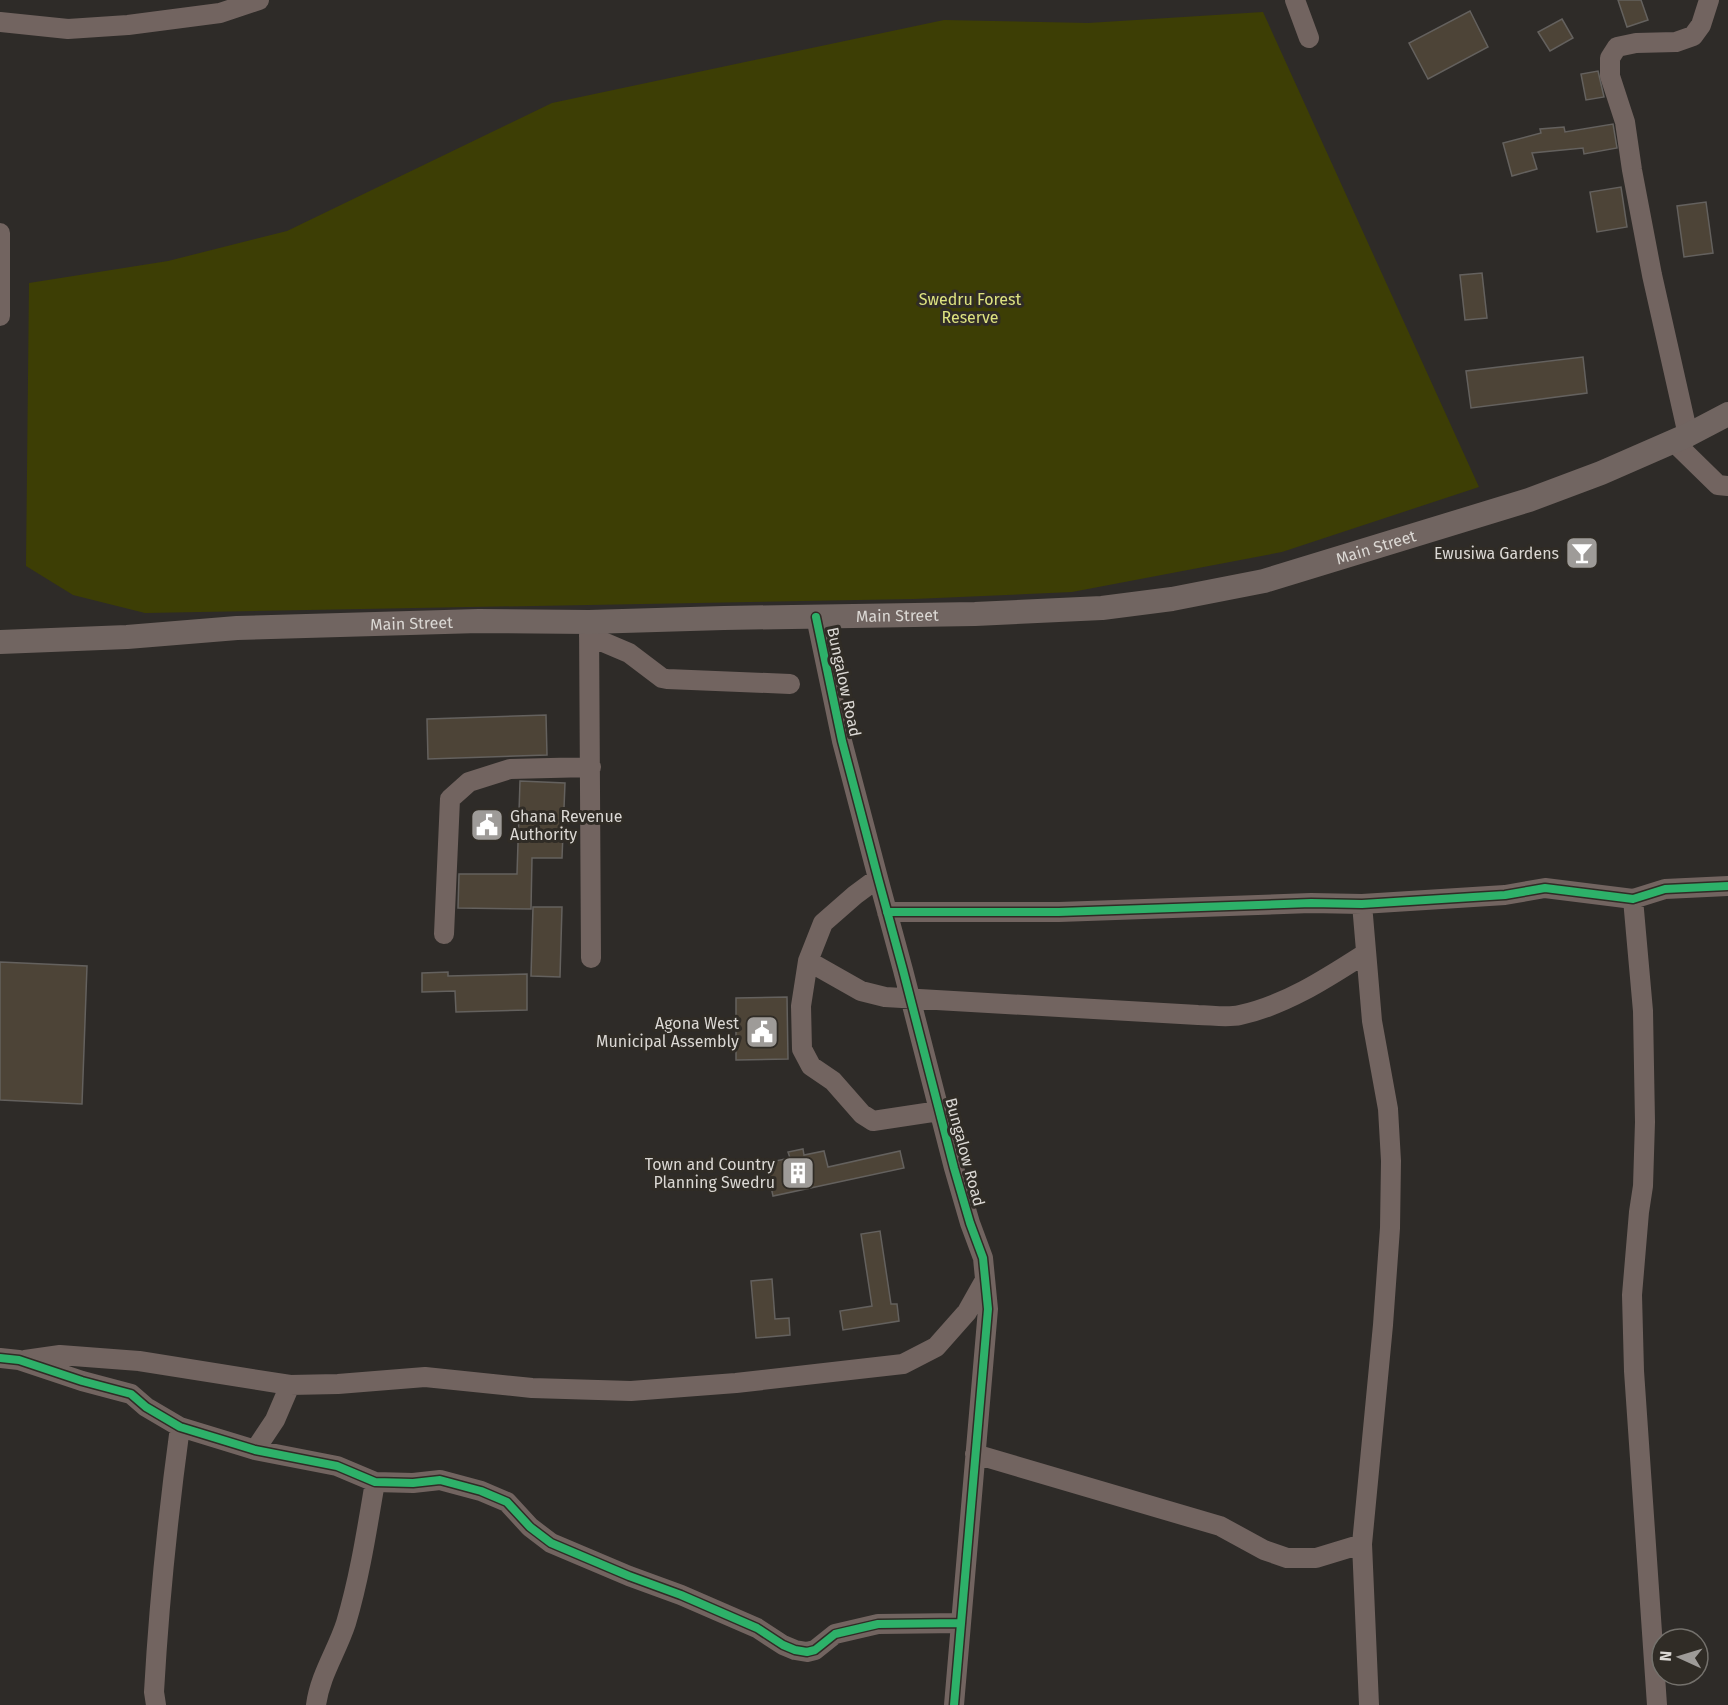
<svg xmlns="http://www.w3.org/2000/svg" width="1728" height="1705" font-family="'Fira Sans',sans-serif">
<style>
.green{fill:#3d3e05}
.building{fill:#4d4437;stroke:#64615e;stroke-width:1.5}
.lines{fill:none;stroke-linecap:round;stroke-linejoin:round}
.minor{stroke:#726460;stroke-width:20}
.major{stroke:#716561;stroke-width:24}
.cycleway-casing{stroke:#302c26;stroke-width:11}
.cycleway{stroke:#2db169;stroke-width:8}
.labels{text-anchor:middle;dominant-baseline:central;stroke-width:6;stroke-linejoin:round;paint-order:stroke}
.park-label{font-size:16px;fill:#dde280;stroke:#302c26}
.street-label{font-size:16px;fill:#dbd8d4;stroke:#302c26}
.poi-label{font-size:16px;fill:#dbd8d4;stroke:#302c26;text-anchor:end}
</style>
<rect width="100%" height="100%" fill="#2e2b28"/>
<path class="green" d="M1263,12L1479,487L1282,552L1072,592L914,599L145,613L73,595L26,566L29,283L168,261L287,231L552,103L944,20L1088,23Z"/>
<path class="building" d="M1618,0H1641L1648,20L1627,27Z
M1470,11L1488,47L1428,79L1409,43Z
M1562,19L1573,38L1550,51L1538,32Z
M1598,71L1604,97L1586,100L1581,74Z
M1613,124L1617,148L1584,154L1583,148L1532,153L1537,169L1512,176L1503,143L1541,133L1540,129L1564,127L1565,132Z
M1621,187L1627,227L1597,232L1590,192Z
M1706,202L1713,253L1684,257L1677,206Z
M1482,273L1487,318L1465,320L1460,275Z
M1583,357L1587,393L1471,408L1466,371Z
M546,715L547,755L428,759L427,719Z
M520,781L565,783L562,858H532L531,909L458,908L459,874H517Z
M533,907H562L560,977L531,976Z
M0,962L87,966L82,1104L0,1100Z
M448,972V976L527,974V1010L456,1012L455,991L422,992V973Z
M787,997L788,1059L736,1060V998Z
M803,1149L804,1155L824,1151L828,1167L900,1151L904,1168L773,1196L766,1163L790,1158L788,1152Z
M880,1231L891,1304H897L899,1321L843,1330L840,1311L872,1306L861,1234Z
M772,1279L775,1319L789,1318L790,1335L756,1338L751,1281Z"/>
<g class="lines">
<path class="minor" d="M1295,0L1309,38
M0,22L68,29L128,25L220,13L259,0
M0,233V316
M1688,435L1652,275L1632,170L1625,122L1610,76V58L1617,47L1636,43L1676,42L1693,36L1701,25L1709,0
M1673,441L1718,485L1728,486
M816,617L842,741L878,878L903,970L954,1168L970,1223L983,1258L988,1309L954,1705
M589,622L591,958
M589,636L629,653L662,678L667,679L790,684
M878,878L855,895L823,923L808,961L801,1006L802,1049L811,1066L833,1081L862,1114L873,1121L939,1111
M1633,899L1643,1011L1645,1122L1643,1186L1639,1212L1632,1295L1634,1371L1657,1705
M1362,904L1372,1021L1388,1109L1391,1161L1390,1228L1383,1325L1362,1544L1369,1705
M887,912H1059L1311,903L1362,904L1505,895L1545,888L1633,899L1665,889L1728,886
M444,934L450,799L469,782L510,769L591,767
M808,961L861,991L885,997L1198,1015C1211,1015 1227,1018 1240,1015C1286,1005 1327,978 1366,953
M0,1358L19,1360L82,1381L131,1394L146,1407L180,1427L255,1450L337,1466L375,1482L413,1483L440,1480L481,1491L507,1502L530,1527L551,1543L629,1576L681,1595L757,1628L783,1645L795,1650L807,1652L815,1650L835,1634L878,1624L961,1623
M25,1360L60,1355L139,1361L290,1385L338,1384L425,1377L532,1388L631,1391L736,1383L903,1364L936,1347L967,1312L985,1280
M255,1450L275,1420L290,1385
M975,1454L1220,1526L1264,1550L1287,1558H1316L1362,1544
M156,1705L154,1692C159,1603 168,1515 180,1427
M316,1705C320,1675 337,1651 346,1623C360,1576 367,1529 375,1482"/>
<path class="major" id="s1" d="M0,642L127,637L237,628L479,621L589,622L724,618L975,614L1102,608L1172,599L1264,581L1529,500L1601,473L1688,435L1728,414"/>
<defs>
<path id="cycleway" d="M816,617L842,741L878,878L903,970L954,1168L970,1223L983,1258L988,1309L954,1705
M887,912H1059L1311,903L1362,904L1505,895L1545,888L1633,899L1665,889L1728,886
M0,1358L19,1360L82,1381L131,1394L146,1407L180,1427L255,1450L337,1466L375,1482L413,1483L440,1480L481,1491L507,1502L530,1527L551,1543L629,1576L681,1595L757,1628L783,1645L795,1650L807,1652L815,1650L835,1634L878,1624L961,1623"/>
</defs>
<use href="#cycleway" class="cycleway-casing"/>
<use href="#cycleway" class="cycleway"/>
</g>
<defs>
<symbol id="bar-square" viewBox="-11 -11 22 22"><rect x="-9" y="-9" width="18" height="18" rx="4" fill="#9e9b98" stroke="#302c26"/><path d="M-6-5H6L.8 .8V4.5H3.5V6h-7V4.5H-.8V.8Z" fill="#fff"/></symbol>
<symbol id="civic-square" viewBox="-11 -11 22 22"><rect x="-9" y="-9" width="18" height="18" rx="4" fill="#9e9b98" stroke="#302c26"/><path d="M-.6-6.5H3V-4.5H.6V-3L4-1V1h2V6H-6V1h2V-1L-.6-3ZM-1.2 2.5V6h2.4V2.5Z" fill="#fff"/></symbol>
<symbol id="building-square" viewBox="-11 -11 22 22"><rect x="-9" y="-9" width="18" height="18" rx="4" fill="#9e9b98" stroke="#302c26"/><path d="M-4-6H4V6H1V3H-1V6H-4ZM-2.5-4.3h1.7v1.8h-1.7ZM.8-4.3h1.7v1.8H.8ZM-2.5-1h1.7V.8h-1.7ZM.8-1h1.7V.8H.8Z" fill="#fff"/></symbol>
</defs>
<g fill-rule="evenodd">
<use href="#bar-square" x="1563" y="534" width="38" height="38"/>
<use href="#civic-square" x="468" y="806" width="38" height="38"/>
<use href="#civic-square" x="743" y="1013" width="38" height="38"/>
<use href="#building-square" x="779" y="1154" width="38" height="38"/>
</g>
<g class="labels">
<g class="park-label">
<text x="970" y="299">Swedru Forest<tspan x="970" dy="18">Reserve</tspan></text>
</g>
<g class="street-label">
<text stroke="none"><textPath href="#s1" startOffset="1384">Main Street</textPath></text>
<text stroke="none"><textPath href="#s1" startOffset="898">Main Street</textPath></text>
<text stroke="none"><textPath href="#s1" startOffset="412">Main Street</textPath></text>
<text transform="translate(844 682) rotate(78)">Bungalow Road</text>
<text transform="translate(965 1152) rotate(75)">Bungalow Road</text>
</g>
<g class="poi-label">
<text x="1559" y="553">Ewusiwa Gardens</text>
<text x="510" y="816" text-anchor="start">Ghana Revenue<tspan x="510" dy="18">Authority</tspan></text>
<text x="739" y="1023">Agona West<tspan x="739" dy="18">Municipal Assembly</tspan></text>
<text x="775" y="1164">Town and Country<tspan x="775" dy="18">Planning Swedru</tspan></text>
</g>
</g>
<g transform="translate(1680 1657) rotate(274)"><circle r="28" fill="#302c26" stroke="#74716c" stroke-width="1.5"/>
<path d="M0-4.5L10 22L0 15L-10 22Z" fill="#9e9b98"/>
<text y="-9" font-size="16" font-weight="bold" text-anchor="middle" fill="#dbd8d4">N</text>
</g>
</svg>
